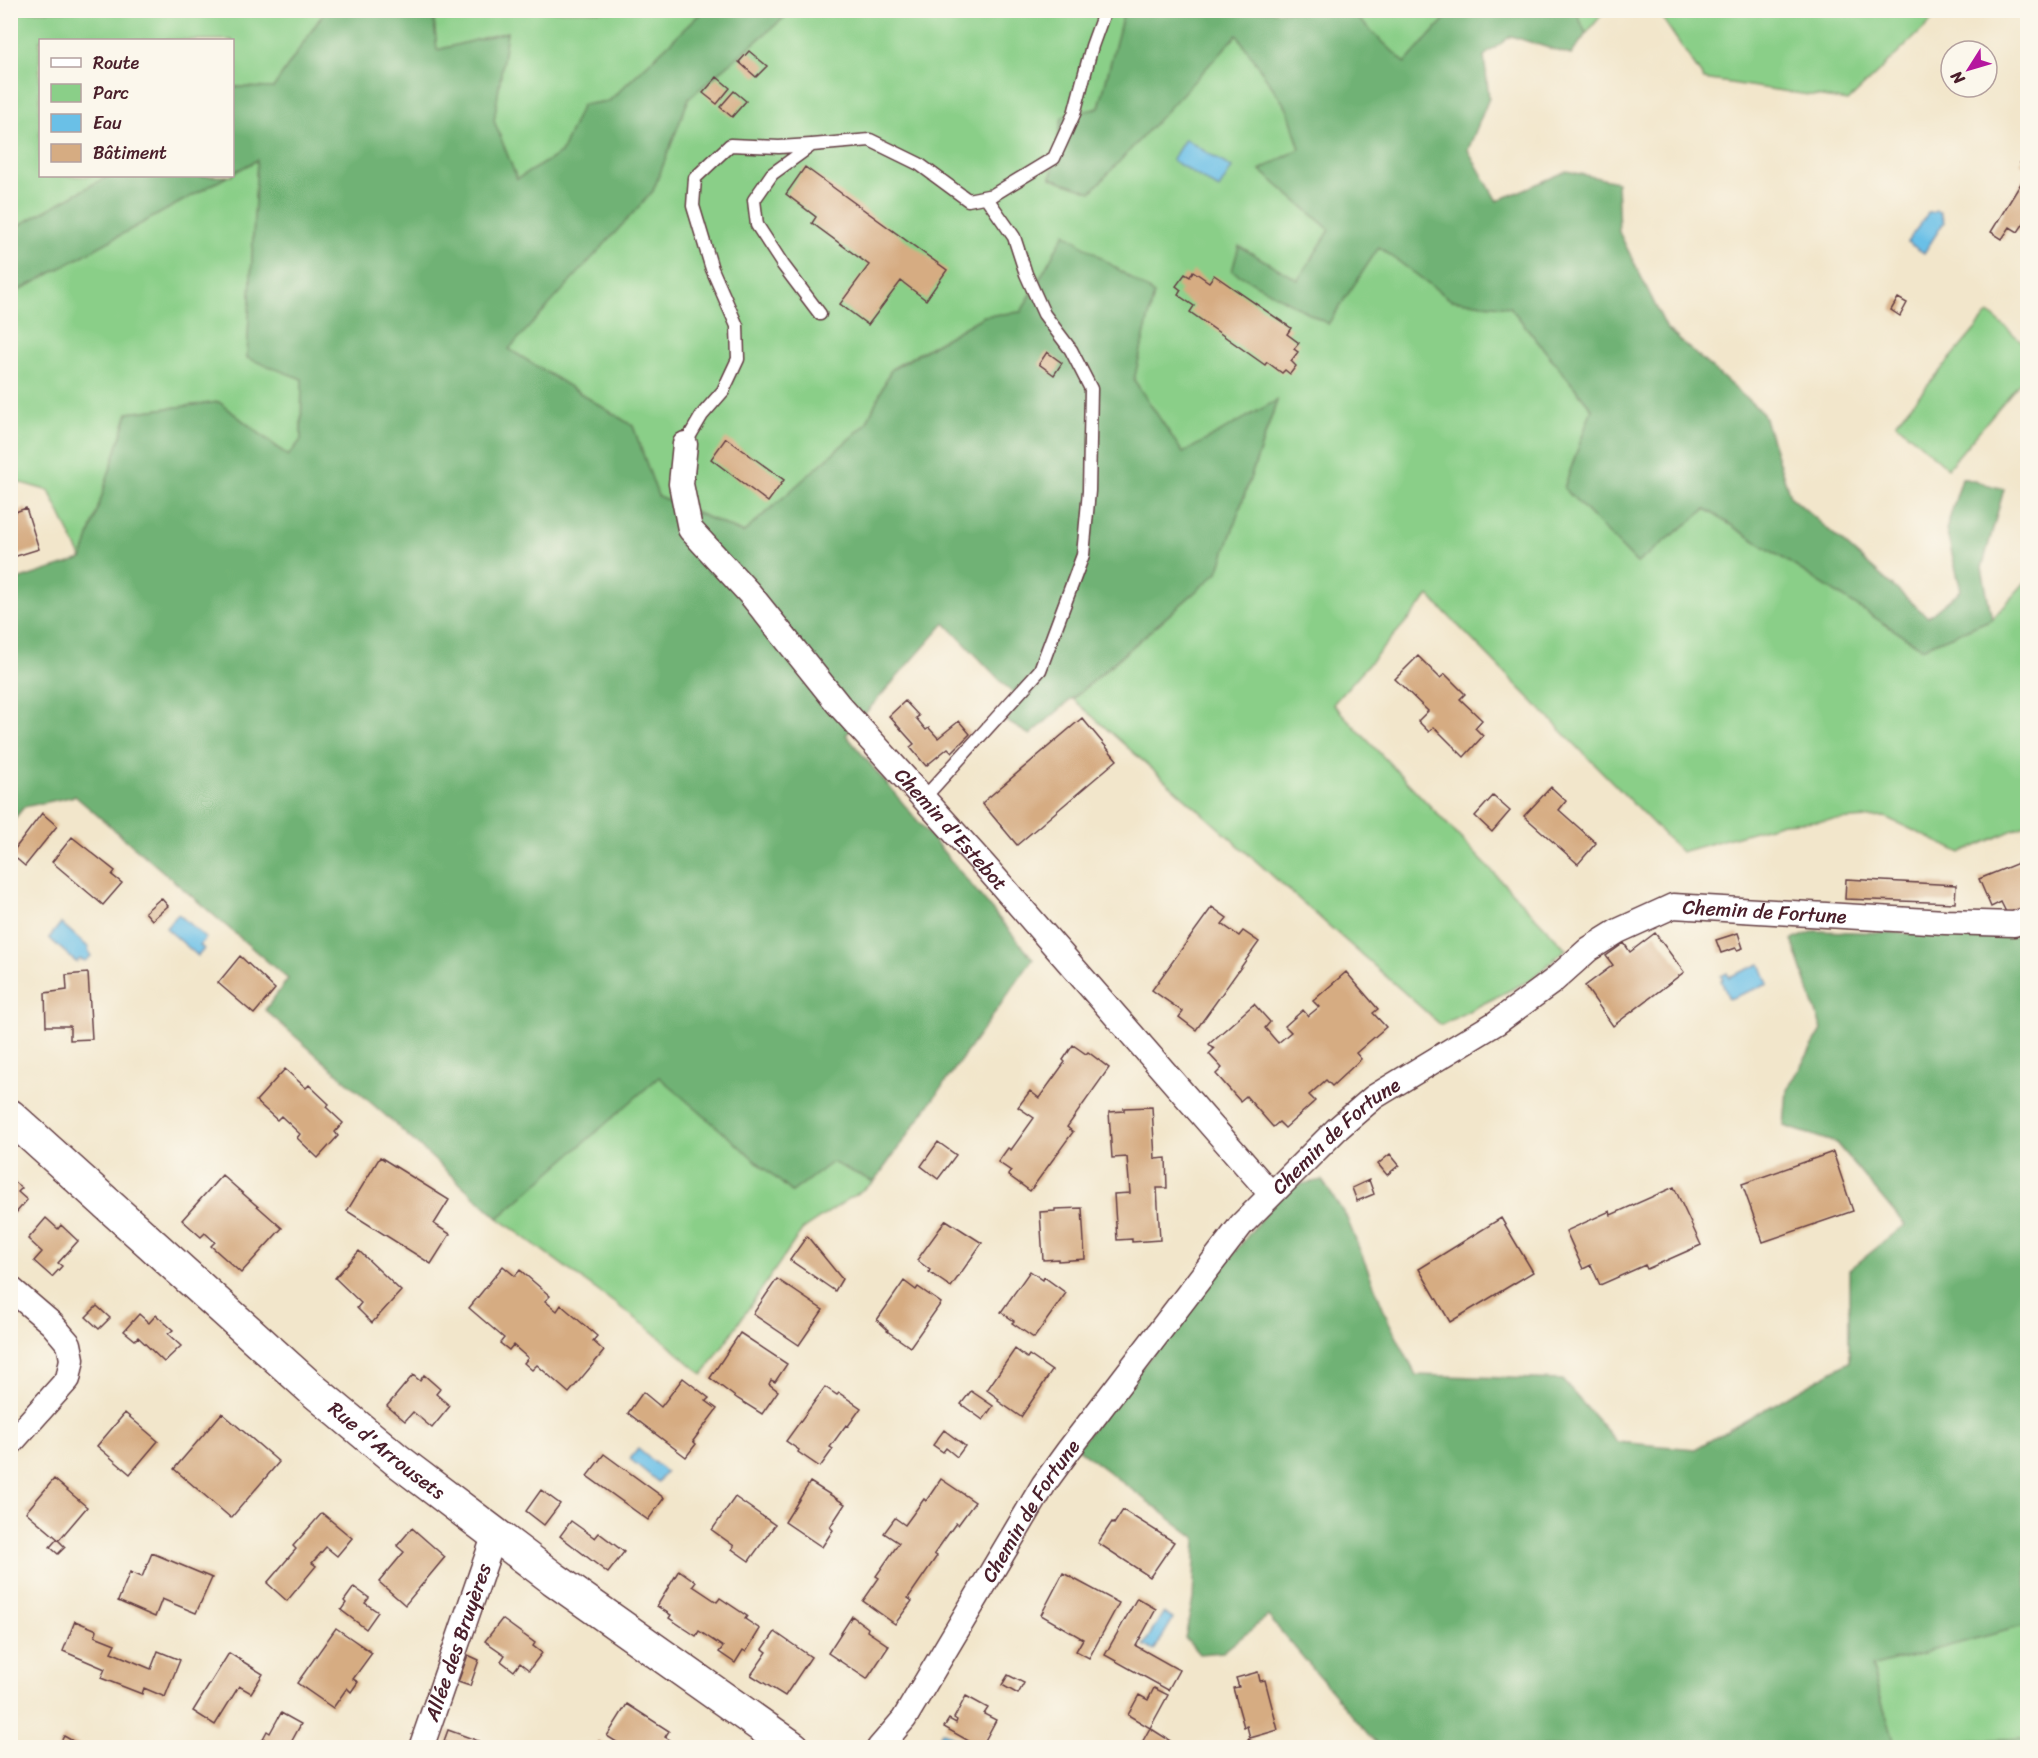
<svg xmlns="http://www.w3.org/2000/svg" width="2038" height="1758" font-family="Sriracha,sans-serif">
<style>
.green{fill:#8acf88;stroke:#6a775a;stroke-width:1.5}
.forest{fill:#6fb274;stroke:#5c6850;stroke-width:1.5}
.water{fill:#6ac0e7;stroke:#5a7089;stroke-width:1.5}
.building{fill:#d6ac82}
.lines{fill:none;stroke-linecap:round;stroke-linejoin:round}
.lane-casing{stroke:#633d43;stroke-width:15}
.street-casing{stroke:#633d43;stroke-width:27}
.secondary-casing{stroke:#633d43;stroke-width:36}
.lane{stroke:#fff;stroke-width:12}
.street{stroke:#fff;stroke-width:24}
.secondary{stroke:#fff;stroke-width:33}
.labels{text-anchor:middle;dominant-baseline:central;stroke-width:4.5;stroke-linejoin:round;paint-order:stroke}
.street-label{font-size:20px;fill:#4a1f2b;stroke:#fbf7ec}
</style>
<rect width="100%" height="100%" fill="#fbf7ec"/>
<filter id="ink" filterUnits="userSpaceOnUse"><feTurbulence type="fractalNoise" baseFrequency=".0167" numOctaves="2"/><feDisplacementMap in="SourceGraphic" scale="12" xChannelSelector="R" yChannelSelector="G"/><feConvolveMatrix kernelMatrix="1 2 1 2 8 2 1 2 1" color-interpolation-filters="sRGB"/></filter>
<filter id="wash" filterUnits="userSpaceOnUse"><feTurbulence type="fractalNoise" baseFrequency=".008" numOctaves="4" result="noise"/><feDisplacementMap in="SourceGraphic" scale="24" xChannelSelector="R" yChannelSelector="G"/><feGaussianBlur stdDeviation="1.35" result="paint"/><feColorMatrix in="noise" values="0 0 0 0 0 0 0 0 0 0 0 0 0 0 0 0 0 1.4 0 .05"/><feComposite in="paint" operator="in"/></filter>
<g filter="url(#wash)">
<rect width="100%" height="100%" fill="#f2e6cb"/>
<path class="green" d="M11,11H325L273,88L233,87L232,40H40V176H108L11,230Z
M433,11H703L609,101L582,105L561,153L517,179L494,121L507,32L437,50Z
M792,11H1124L1099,108L1062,117L1051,178L1091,192L1237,34L1288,110L1300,149L1260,170L1330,230L1298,280L1239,246L1328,324L1379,247L1451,300L1510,307L1592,409L1564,488L1637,563L1706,509L1922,648L1992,619L2027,580V824L1961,853L1885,817L1783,823L1681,852L1429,596L1333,704L1566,949L1530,980L1441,1025L1073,699L1218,572L1277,401L1183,454L1134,380L1154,294L1065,234L1021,312L984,316L891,369L866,424L744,533L658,496L633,426L508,349L653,191L689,98Z
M1350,11H1452L1405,63Z
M1576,11H1605L1586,34Z
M1645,11H1942L1848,101L1704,79L1660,15Z
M257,160L247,357L302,379L301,440L289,456L219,402L128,413L82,559L49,491L11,480L10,385L13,381L10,376L11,295L228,176H232L233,173Z
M1989,313L2027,346V374L1948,468L1896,423Z
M659,1076L792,1192L832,1162L874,1182L802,1230L703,1375L650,1329L498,1218Z
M2027,1625V1738L1895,1744L1871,1666Z"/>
<path class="forest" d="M325,11H433L437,50L507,32L494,121L517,179L561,153L582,105L609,101L703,11H792L689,98L653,191L509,349L633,426L658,496L743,533L866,424L891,370L984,316L1021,312L1065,233L1154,294L1134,380L1183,453L1277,400L1218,572L1030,735L1006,721L1019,700L945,623L846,735L1033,959L874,1182L832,1162L792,1192L659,1077L498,1218L385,1115L265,1010L288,979L75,796L24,807L11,823V582L82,559L128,413L219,402L288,456L301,440L302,379L247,358L257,160L233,173V87L273,88Z
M1124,11H1350L1405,63L1452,11H1576L1586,34L1571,55L1511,36L1484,56L1489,98L1468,150L1497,201L1567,171L1617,182L1619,232L1667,329L1763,413L1790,496L1928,617L1961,590L1946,530L1962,478L2004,489L1982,568L1992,619L1922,648L1706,509L1637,563L1564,488L1592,409L1510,307L1451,300L1379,247L1328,324L1232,271L1239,246L1298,280L1330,230L1260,170L1300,149L1288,110L1237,35L1091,192L1051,178L1062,117L1099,108Z
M108,176H228L11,295V230Z
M1815,931L2027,936V1625L1871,1667L1895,1744L2027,1738V1747H1379L1268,1616L1223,1652L1199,1654L1185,1638L1193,1599L1196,1538L1077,1448L1287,1187L1322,1180L1346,1216L1389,1322L1416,1375L1562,1380L1617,1442L1695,1449L1849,1362V1270L1905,1225L1836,1143L1784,1126L1787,1090L1822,1030L1792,940Z"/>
<path class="water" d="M1185,139L1232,168L1219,189L1172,160Z
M1936,211L1940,212L1944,222L1924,253L1907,242L1929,212L1932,213Z
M178,914L206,938L200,945L204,949L198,956L166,928Z
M61,923L89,948L88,950L91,956L85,961L80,959L76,962L49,938Z
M1760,964L1768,984L1729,999L1721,980L1723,979L1721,976L1727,973L1729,977Z
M638,1449L666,1472L658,1482L630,1459Z
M1163,1613L1173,1619L1154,1651L1144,1645Z
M942,1731L972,1747H949L938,1741Z"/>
<g id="blocks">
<path class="building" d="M749,51L767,66L756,77L739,62Z
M717,77L730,88L717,104L703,93Z
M734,91L746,101L732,117L720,107Z
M2028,151V168L2020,163Z
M805,167L947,270L926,300L901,281L868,325L840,304L869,265L812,223L816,217L786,194Z
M2028,172V217L2018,232L2010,227L2002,239L1991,232Z
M1193,271L1209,282L1214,275L1291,328L1287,334L1299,343L1294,349L1298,352L1291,361L1296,366L1290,374L1285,370L1282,373L1267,362L1265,365L1190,312L1194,306L1178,295L1181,290L1176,286L1185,274L1190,277Z
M1898,298L1907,303L1900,316L1891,310Z
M1047,352L1062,363L1054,375L1039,364Z
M726,438L784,480L768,502L711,459Z
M26,508L39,549L10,558V514Z
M1418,656L1440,678L1445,674L1465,694L1460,699L1482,720L1475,728L1483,736L1464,757L1434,727L1429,732L1418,721L1428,711L1395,679Z
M905,701L919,716L916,718L926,730L929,728L938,738L959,721L970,734L952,752L948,748L926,766L910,747L914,744L889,716Z
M1082,718L1117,760L1017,845L982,803Z
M1551,787L1566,801L1559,810L1596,843L1578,864L1524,816Z
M1493,796L1510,811L1492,832L1475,816Z
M42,813L57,826L25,866L11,854Z
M72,837L115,871L112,875L122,883L103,905L52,862Z
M2028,859V910L2007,914L2001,902L1991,907L1979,879Z
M1846,879L1956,885L1955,903L1845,899Z
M161,898L168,906L152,920L145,912Z
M1212,907L1227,918L1222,924L1239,936L1243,931L1259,942L1196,1030L1179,1017L1183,1012L1152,990Z
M1655,933L1684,972L1613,1026L1585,986L1613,965L1606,956L1624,943L1630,952Z
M1738,933L1743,948L1737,950L1736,948L1721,953L1716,940Z
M240,956L275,989L254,1014L218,983Z
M1346,972L1378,1009L1373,1013L1386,1027L1356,1053L1361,1059L1332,1086L1326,1080L1309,1095L1315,1101L1285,1128L1279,1122L1273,1127L1246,1096L1240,1101L1216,1074L1222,1068L1209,1054L1214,1049L1209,1044L1254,1004L1270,1022L1265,1028L1278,1043L1291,1032L1285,1026L1303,1010L1308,1016L1319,1007L1313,1001Z
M88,973L92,1039L70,1040V1026H46L45,993L67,990L66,975Z
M1073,1045L1086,1054L1088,1052L1109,1068L1067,1127L1073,1132L1030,1191L1008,1175L1011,1171L998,1162L1008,1148L1011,1150L1034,1118L1018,1107L1030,1091L1039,1098L1065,1062L1063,1060Z
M285,1069L306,1088L309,1085L329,1104L326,1107L343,1123L335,1132L338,1136L318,1158L297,1138L300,1134L281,1116L277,1120L256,1101Z
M1152,1107L1155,1159L1166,1158L1167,1188H1157L1160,1240L1132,1242V1239L1117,1240L1114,1194L1130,1193L1127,1157L1112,1158L1109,1112L1124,1111V1108Z
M938,1142L956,1155L938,1179L921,1166Z
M1833,1152L1853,1211L1763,1242L1742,1184Z
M1390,1154L1399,1165L1387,1175L1378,1164Z
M380,1157L449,1200L434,1224L450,1234L431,1264L347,1211Z
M222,1175L282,1228L241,1273L211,1246L215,1242L205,1233L201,1237L182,1220Z
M10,1179L22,1188L18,1192L27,1200L15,1214L10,1210Z
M1369,1180L1374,1194L1357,1201L1352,1188Z
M1674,1187L1701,1245L1647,1269L1645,1265L1600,1285L1591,1265L1583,1269L1566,1231L1610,1211L1611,1215Z
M1082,1208L1085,1259L1058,1261V1259L1043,1260L1040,1212L1055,1211V1209Z
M46,1218L58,1229L61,1225L78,1241L58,1263L62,1266L52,1277L34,1261L42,1252L28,1239Z
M1501,1218L1533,1272L1450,1322L1419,1269Z
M946,1220L982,1243L951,1287L929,1272L930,1270L917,1260Z
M807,1236L842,1279L835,1291L790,1260Z
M359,1251L401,1291L372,1323L357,1308L361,1303L335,1278Z
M503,1266L515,1276L520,1270L550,1296L545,1301L557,1311L561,1305L597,1336L593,1341L604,1351L569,1393L537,1365L532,1370L524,1363L528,1358L513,1345L509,1350L500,1343L504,1338L469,1308Z
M1030,1271L1043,1280L1044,1277L1066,1293L1034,1338L1012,1323L1014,1321L1001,1312Z
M777,1279L823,1310L799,1345L753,1314Z
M904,1281L916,1290L918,1287L941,1303L910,1347L887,1331L888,1330L877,1320Z
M97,1306L110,1318L99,1329L86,1317Z
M139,1314L149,1323L156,1315L173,1330L168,1334L181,1346L164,1362L138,1337L135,1340L124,1331Z
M740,1333L787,1364L775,1382L771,1380L769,1384L778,1391L762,1414L738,1399L710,1378Z
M1015,1349L1027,1358L1029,1355L1052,1371L1021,1417L998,1401L999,1399L987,1390Z
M413,1375L420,1381L424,1375L440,1389L436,1394L450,1406L432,1428L413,1412L405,1421L387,1406Z
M683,1378L709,1398L706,1401L717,1409L693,1441L696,1444L686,1457L628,1413L643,1392L661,1407Z
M825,1387L837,1395L839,1393L861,1408L848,1426L846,1425L830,1447L833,1449L820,1467L798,1452L799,1450L786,1441Z
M971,1391L993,1406L983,1420L961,1404Z
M125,1413L158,1441L130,1474L97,1446Z
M222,1413L279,1462L231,1518L174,1469Z
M944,1430L965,1446L957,1457L946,1448L943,1452L933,1445Z
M604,1454L664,1498L648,1520L587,1476Z
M54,1479L87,1507L59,1540L26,1512Z
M941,1479L975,1502L958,1525L956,1523L934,1554L937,1556L908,1598L912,1601L895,1624L863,1601L879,1578L876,1576L899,1543L884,1533L895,1518L905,1525L924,1499L926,1501Z
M810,1482L845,1504L830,1527L833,1530L822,1547L785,1522Z
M541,1490L560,1504L544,1525L526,1511Z
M735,1497L775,1525L749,1561L732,1549L734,1546L712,1530Z
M1123,1510L1174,1542L1150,1577L1098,1543L1112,1522L1114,1524Z
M322,1513L352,1538L337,1556L326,1547L312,1563L316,1566L287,1601L267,1583L296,1549L293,1546Z
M571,1521L595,1538L599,1533L624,1552L608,1573L560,1536Z
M412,1528L445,1557L405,1605L379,1582L404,1552L397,1546Z
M57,1539L65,1547L58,1554L50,1547Z
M152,1553L212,1578L196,1613L162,1599L155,1617L118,1601L130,1572L142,1577Z
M679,1570L696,1582L693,1586L717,1602L720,1598L747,1616L745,1619L760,1629L746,1652L743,1650L735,1663L719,1652L723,1647L699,1631L696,1636L669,1618L671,1615L657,1606Z
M1063,1573L1119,1603L1089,1658L1076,1651L1083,1639L1041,1615Z
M354,1587L369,1598L365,1603L378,1612L366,1629L341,1610L346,1603L344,1601Z
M1137,1598L1156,1609L1136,1646L1179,1670L1168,1690L1105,1655Z
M852,1616L868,1628L867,1631L889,1646L867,1679L828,1653Z
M502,1619L535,1643L533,1646L542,1653L529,1670L520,1663L514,1671L501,1661L505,1655L485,1641Z
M75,1621L97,1630L95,1636L115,1644L111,1652L151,1669L158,1651L180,1660L165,1697L144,1688L142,1694L101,1678L105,1669L63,1651Z
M336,1628L372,1653L353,1679L358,1682L351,1692L347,1688L333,1708L297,1683Z
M775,1632L811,1657L785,1696L751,1675L767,1652L763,1649Z
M229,1653L263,1674L251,1693L239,1686L215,1725L193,1711Z
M468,1655L479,1660L470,1686L458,1682Z
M1258,1672L1260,1681L1265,1680L1278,1730L1250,1738L1247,1726L1244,1727L1233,1688L1239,1687L1236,1678Z
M1008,1675L1024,1683L1018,1694L1002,1685Z
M1154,1688L1168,1695L1150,1728L1128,1715L1139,1695L1148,1700Z
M966,1696L988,1708L984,1714L996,1720L981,1748L944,1727L949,1719L956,1723L957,1720L954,1718Z
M627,1704L669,1731L665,1737L678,1745L677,1748H626L607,1736Z
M281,1713L301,1724L288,1748H258L267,1731L270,1733Z
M1150,1728L1172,1742L1169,1748H1139Z
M448,1730L495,1747V1748H444L446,1742L444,1741Z
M64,1736L71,1740L83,1748H57Z
M1248,1739L1262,1748H1243Z
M599,1741L608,1748H595Z"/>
</g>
</g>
<g filter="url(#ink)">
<use href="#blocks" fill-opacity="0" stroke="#633d43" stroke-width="1.5"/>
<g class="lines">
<defs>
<path id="lane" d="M820,314L783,265L757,225L754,200L772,174L812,145L870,140L919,164L968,200L993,195L1054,158L1074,114L1092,46L1105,10
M685,444L702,415L723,391L738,359L737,326L712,269L693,206L695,178L730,145L779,147L811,145
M924,798L1040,670L1083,555L1089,491L1091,389L1071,350L1044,314L1026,274L1014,237L986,197"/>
<g id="street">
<path id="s1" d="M685,444L681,484L690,529L750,594L838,704L984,865L1271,1194"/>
<path d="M10,1288L52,1324L69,1344L72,1359L68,1379L10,1444"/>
<path id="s2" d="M421,1748L495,1534"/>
<path id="s3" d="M879,1748L904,1719L1044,1484L1068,1451L1241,1225L1337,1129L1374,1097L1496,1023L1552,982L1589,949L1618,931L1673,906L1945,922L2014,924L2028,919"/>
</g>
<g id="secondary">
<path id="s4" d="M10,1116L313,1390L397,1460L554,1579L793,1748"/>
</g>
</defs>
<use href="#lane" class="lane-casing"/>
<use href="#street" class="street-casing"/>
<use href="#secondary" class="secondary-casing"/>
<use href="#lane" class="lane"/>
<use href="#street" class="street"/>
<use href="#secondary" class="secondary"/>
</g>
</g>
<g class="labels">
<g class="street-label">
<text stroke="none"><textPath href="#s1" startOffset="484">Chemin d'Estebot</textPath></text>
<text stroke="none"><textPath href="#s3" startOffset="1270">Chemin de Fortune</textPath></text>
<text stroke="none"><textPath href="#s3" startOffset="768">Chemin de Fortune</textPath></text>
<text stroke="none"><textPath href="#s4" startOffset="504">Rue d'Arrousets</textPath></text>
<text stroke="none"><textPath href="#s3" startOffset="282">Chemin de Fortune</textPath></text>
<text stroke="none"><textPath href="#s2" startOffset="112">Allée des Bruyères</textPath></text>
</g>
</g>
<rect width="2038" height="1758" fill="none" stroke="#fbf7ec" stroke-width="36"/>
<rect x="39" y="39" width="195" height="138" fill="#fbf7ec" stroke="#b4a19f" stroke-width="1.5"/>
<rect x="51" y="58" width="30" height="9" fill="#ffffff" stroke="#b4a19f" stroke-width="1.5"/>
<text x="93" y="69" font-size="18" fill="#4a1f2b">Route</text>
<rect x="51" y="84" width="30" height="18" fill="#8acf88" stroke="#b4a19f" stroke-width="1.5"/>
<text x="93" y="99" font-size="18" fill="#4a1f2b">Parc</text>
<rect x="51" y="114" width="30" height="18" fill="#6ac0e7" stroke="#b4a19f" stroke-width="1.5"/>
<text x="93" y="129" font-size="18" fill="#4a1f2b">Eau</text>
<rect x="51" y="144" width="30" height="18" fill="#d6ac82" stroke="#b4a19f" stroke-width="1.5"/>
<text x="93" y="159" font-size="18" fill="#4a1f2b">Bâtiment</text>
<g transform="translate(1969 69) rotate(233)"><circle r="28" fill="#fbf7ec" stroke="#b4a19f" stroke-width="1.5"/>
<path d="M0-4.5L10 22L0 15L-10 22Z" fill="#b5179e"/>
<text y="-9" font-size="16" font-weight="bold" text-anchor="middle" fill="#4a1f2b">N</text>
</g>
</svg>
